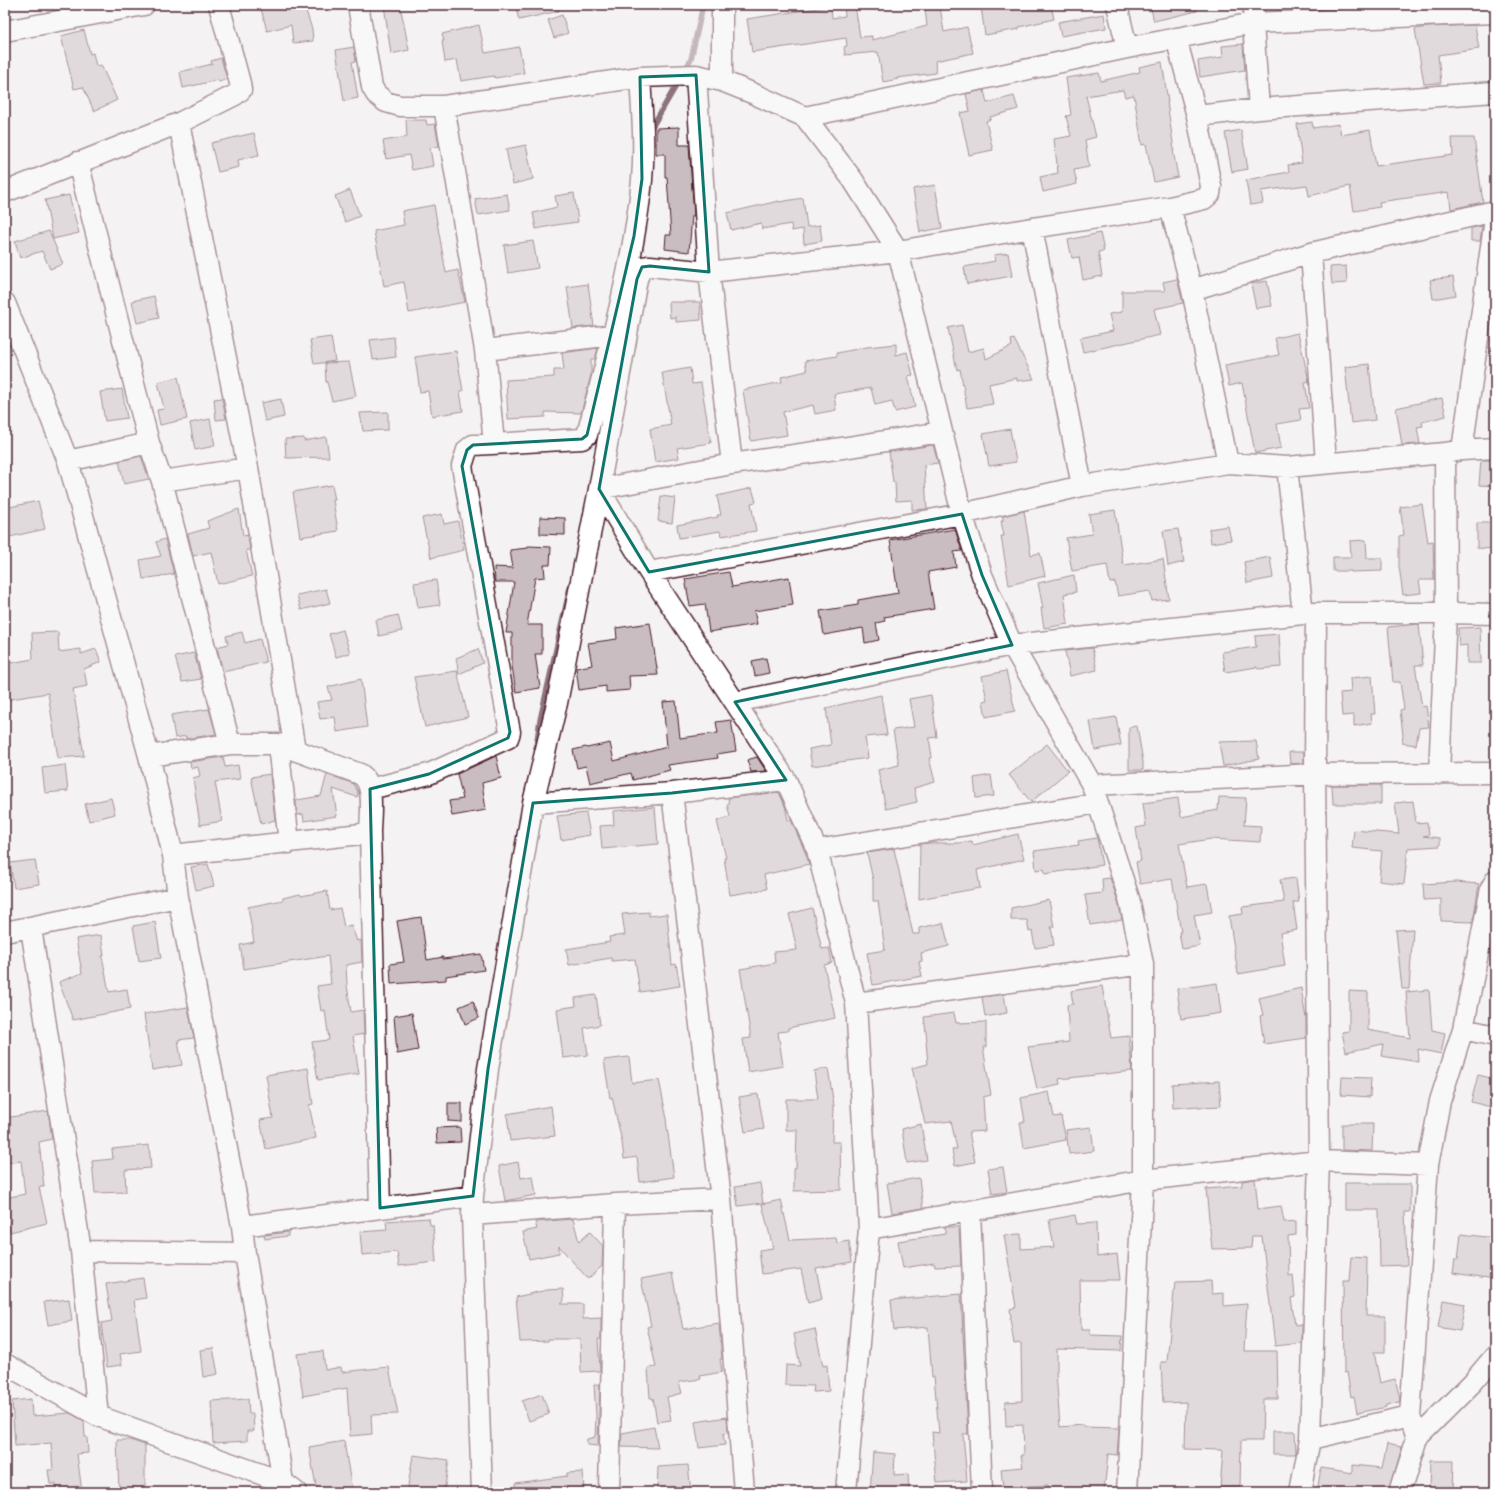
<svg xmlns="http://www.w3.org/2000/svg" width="1500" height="1497" font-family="'Shantell Sans',sans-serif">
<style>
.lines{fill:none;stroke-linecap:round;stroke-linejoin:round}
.stream{stroke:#8d727a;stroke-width:5.5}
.building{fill:#cabdc1;stroke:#4a1f2b}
.minor-casing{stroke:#4a1f2b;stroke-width:23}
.minor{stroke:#fff;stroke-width:20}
.marked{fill:none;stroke:#0f766e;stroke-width:3;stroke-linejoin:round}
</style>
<rect width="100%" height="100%" fill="#f4f2f2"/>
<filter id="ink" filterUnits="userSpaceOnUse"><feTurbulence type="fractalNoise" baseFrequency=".025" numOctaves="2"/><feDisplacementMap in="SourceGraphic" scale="8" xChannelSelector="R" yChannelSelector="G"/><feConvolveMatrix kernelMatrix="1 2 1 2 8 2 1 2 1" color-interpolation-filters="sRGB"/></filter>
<g filter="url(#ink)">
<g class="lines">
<path class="stream" d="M684,72L691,59L703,5
M649,132L680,79
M536,748L540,720L571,583"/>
</g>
<path class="building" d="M260,5H304L312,29L313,41L293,43L291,25L267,31Z
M384,5H400L409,50L391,54Z
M515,5H558L559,11L519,20Z
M844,5H855L860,37L872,36V40L927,26L925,9L940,7L944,32L967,27L973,53L935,61L936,73L897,78L898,79L883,82L878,52L845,55L844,47L847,46L846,38L752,52L747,19L831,6L832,18L845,16Z
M992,5H1051L1054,19L1019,27V29L985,35L981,7Z
M1150,5H1196L1197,11L1154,21Z
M1104,14L1106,28L1061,36L1058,22Z
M562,15L568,33L554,38L548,20Z
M479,25L485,53L519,47L524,73L495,78L494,76L461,81L457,60L445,62L442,41H444L442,34Z
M1475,25L1479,49L1438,55L1441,83L1424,84L1415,29L1428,27Z
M84,30L90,54L93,53L96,66L101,65L117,100L94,111L83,87L74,89L61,36Z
M1243,44L1245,70L1200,77L1198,61L1223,57L1222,46Z
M354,47L356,61L352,62L358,98L344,101L336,50Z
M221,58L227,79L219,82L218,80L183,88L180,72L212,64L211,61Z
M1162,62L1168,102H1167L1174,150H1173L1178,177L1154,182L1146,144L1142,145L1134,95L1125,97L1123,90L1086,96L1096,137L1085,140L1089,167L1074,170L1077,184L1043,192L1040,177L1058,173L1054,139L1071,136L1066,116L1071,115L1066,78L1099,73L1101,81L1140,72L1139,67Z
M984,90L987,103L1014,96L1018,109L990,117L991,119L986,121L993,150L969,155L960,113L970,111L966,94Z
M406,120H426L427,125L435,124L439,146L430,148L433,166L412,170L409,155L386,159L383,141L407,137Z
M1312,122L1313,128L1339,124L1341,135L1370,130L1376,166L1453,155L1452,138H1474L1483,202L1451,209L1449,192L1379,202L1380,207L1354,211L1350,186L1309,196L1307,185L1261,191L1263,203L1250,205L1246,180L1289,172L1288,165L1302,163L1297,124Z
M679,127V145H689L694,216H692L689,252L665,249L666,235H671L667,177H665V154H656V128Z
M1241,130L1248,169L1232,172L1225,133Z
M254,133L259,155L238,160L239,167L218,172L211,143Z
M526,145L533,179L513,184L506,149Z
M935,185L942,228L920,232L913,189Z
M350,190L360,216L345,222L335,196Z
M574,193L578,222L556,225L536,229L533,213L557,207L555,196Z
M507,194L510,210L478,215L475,199Z
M69,195L79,233L53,239L45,200Z
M803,198L807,227L820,225L822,241L804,244L803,229L792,231L791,224L762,229L761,223L731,230L727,213L779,201V202Z
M434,205L446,273L458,270L465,302L409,313L404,282L384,286L374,231L404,225L402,211Z
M1482,226L1480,241H1471V228Z
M49,231L63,264L50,269L42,251L20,258L15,241Z
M1100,233L1104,251L1098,252L1102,276L1083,280L1079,257L1072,258L1068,240Z
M533,241L538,268L508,273L504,245Z
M1008,253L1012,276L967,284L964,267L995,261L994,255Z
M1346,266L1347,283L1332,284L1330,267Z
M1453,277L1456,295L1433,299L1430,280Z
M1177,279L1183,303L1154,309L1160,335L1083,352L1080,338L1113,331L1109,314L1122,312V291H1165L1163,282Z
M1267,281L1272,306L1256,308L1251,284Z
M588,284L594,326L573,328L567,287Z
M154,296L159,318L137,323L132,301Z
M669,302H700L701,320L676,322V317L670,318Z
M962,325L968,352L984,348L986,359L1012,346L1011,340L1014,339L1034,379L1017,381V378L989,384L993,404L967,408L960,369L957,370L948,328Z
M1298,333L1309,381L1305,382L1309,408L1299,409L1301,420L1277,424L1281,448L1255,453L1242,383L1229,386L1225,365L1279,355L1275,338Z
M331,337L335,361L314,364L310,340Z
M394,337L396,357L373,360L370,340Z
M896,344V355L907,352L913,375L908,376L915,407L895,412L892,401L875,405L871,388L834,394L836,410L815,414L813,405L783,412L787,435L751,441L743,390L782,382L781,377L807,371L805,361L837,356V353L867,347Z
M598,348L595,359H591V375L581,413L545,412V417L508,419L506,380L554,377V370H564L562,353Z
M456,351L463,391H460L463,411L432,416L428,391L420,392L415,357Z
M349,362L356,396L332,401L327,382H326L325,363Z
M1369,364L1375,420L1351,423L1345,367Z
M690,368L692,384L701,383L711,443L677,448L679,458L655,462L650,429L671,425L662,373Z
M178,377L187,419L160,425L157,410L164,409L158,382Z
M122,389L127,418L105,421L100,392Z
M222,398L226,419L216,420L214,399Z
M1442,398L1446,416L1422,422L1423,426L1417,427L1420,444L1402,445L1396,408Z
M281,399L284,417L265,421L261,403Z
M388,412V430L363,431L360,413Z
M210,419L215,446L195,450L190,423Z
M1010,429L1016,462L989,466L983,434Z
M326,437L329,457L286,458L285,439L304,438V441Z
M933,445L938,463L924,465L927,509L912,510V500L896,501L895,482H893L889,452Z
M141,456L149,479L124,484L119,461Z
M1481,460H1495V486L1479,485Z
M332,485L335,500H333L338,531L300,537L293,492Z
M752,488L756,502L751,503L756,531L721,536L720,531L679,538L677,525L718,517L717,515H721L717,496Z
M661,496L675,498L672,523L658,521Z
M38,501L45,529L5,538V508Z
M1422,504L1428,542L1433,541L1434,580H1419L1421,593L1403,595L1399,566V536L1404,535L1400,507Z
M239,509L243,536L248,535L250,550H246L252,576L218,584L211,552L193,556L188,534L209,528L207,521Z
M1115,510L1123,564L1125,565L1163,559L1169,599L1152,601L1150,591L1118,596L1115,582L1110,583L1107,565L1072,571L1066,538L1092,534L1089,514Z
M1024,511L1031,555L1040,553L1045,576L1009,585L1001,536H1004L1001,521H1003V516Z
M442,514L444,524L458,521L464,550L431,558L422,518Z
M540,517L565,518V535L540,534Z
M1477,523H1495V549L1477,548Z
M1228,526L1231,540L1211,543L1209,529Z
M955,529L962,551L954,552L956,567L928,572L934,609L884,617L885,621L876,623L879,640L865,643L863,628L824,635L820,611L858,605V600L898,593L890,540Z
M1178,529L1184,562L1168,566L1163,531Z
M165,539L174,574L143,579L140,560L161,556L156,542Z
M1366,540L1367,558H1382V571L1351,572V571H1333V557H1351L1350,541Z
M528,546L551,547L550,565H544L545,577L535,578L527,625H542V654H535L540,688L516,692L512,666V633H506L514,582H495L494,567L513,568L510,550L528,548Z
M1270,557L1273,578L1247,583L1244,562Z
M729,572L732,587L789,577L793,605L754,611L757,624L709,632L705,604L690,606L685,579Z
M1074,575L1076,592L1064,594L1068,624L1044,628L1041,608H1043L1038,583Z
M436,580L440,605L418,608L414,583Z
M326,589L330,603L301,610L297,595Z
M398,615L402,631L379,636L376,620Z
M650,623L658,675L629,676L630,690L606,692V686L579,690L576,668L592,665L588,643L617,639L616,628Z
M1419,624L1423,665H1415L1422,707L1426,706L1429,727L1419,728L1416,745L1402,743L1403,735L1400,710L1404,709L1400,682H1393L1388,627Z
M1480,627L1481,663H1467V645L1459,646L1458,628Z
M343,630L350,653L336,657L329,634Z
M58,632L59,652L81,649V654L96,649L101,662L84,669L87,686L73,689L84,756L58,758L48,693L5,700V664L33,659L32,633Z
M242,632L245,643L260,639L266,662L223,672L217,647L228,644L226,636Z
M1279,634L1281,667L1258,669L1257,667L1225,672L1222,652L1256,647L1255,636Z
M1092,648L1097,670L1070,676L1065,651Z
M478,649L483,663L459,674L456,658Z
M194,653L201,679L182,682L175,657Z
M766,658L769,673L755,676L752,661Z
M457,671L468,717L425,727L414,677Z
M1006,671L1015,711L986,717L983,701L987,700L982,676Z
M1372,676L1375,714H1371L1372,723L1354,726V715L1342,716L1340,693L1351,692L1350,678Z
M361,679L367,727L337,732L335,717L320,719L317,702L332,700L328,687Z
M881,695L887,735L865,737L868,758L812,766L809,749L831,745L826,708Z
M931,695L937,737L929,738L932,757L929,758L935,782L914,788L917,802L886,809L878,770L899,765L893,730L914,727L909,699Z
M676,701L680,738L718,733L716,722L731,720L736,751L717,754L718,758L668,765L670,770L633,780L631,773L590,783L586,766L577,768L573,750L586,747L587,748L610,743L614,761L667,747L663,702Z
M209,709L216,734L186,739V736L175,738L171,715Z
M1116,717L1121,745L1095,750L1090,721Z
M1137,726L1143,762V770H1129V727Z
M1256,741L1259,759L1223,766L1219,742Z
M1047,744L1068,771L1031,802L1009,775Z
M1289,752H1304V763L1290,764Z
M496,756L501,778L482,783L486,810L452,816L449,801L463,799L457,774Z
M223,757L225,767L238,765L240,779L215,782L222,821L200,825L193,778L200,776L198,767L191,768L190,762Z
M757,757L766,771L751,772L747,760Z
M65,765L68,791L45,793L42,768Z
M270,774L275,820L261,824L251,777Z
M327,774L354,784L358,792L357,797L333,789L337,816L304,821L303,814L297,815L296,802L297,800L321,796Z
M991,775L994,796L976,798L974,778Z
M1332,785H1381V804H1333Z
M779,792L785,806L788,820H791L806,854L809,864L764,875L767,889L730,895L724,858H726L717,821L730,817L727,804H729L728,798Z
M1219,797L1246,798L1244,825L1261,826L1260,842L1211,839L1179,844L1187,887L1207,884L1212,912L1194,915L1200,946L1182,949L1179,932H1181L1172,879L1140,884L1136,862L1141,861L1136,828L1146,826L1143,803L1178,798L1181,817L1218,810Z
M111,798L115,814L89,821L85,804Z
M1413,801L1416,823L1427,822L1429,835L1423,836L1440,838V846L1408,848L1404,884L1379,881L1382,851L1352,848L1354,830L1399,834L1395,803Z
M655,807L658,844L602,849L600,826L614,825L613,811Z
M586,813L590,835L561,840L557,816Z
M1018,834L1024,859L977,870L980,888L919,899L920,844L928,843H959L972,841L973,845Z
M1097,838L1102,865L1045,874L1044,869L1036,870L1034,851L1079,845L1078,841Z
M894,849L913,934H919V928L943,923L949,946L921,953L922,961L919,962L922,976L873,985L867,953L885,950L878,901H873V880L867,853Z
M35,860L39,884L14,888L10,863Z
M208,864L214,886L196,890L191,867Z
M1110,878L1118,901L1122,920L1090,925L1085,895L1103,893L1102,879Z
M1296,878L1299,902H1293L1297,930L1280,933L1285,966L1238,974L1229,916L1243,914L1242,907L1284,902L1280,880Z
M1456,882L1479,884L1473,922L1441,921V899L1424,900L1423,884Z
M327,891L330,910L340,908L344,927L351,925L357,941L361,940L362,962L346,965L347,985L351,1012L363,1010L364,1034L353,1036L359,1074L318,1080L312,1042L329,1040L325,1010L321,1011L317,986L331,984L328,956L244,969L240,945L254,942L248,907L283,900V898L300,894L301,896Z
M1049,900L1054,927H1051L1054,945L1035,948L1032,931L1029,932L1027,920H1011V908Z
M812,908L822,949L829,948L832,963L824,965L835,1018L788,1028V1031L778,1032L783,1066L748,1072L743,1039L751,1038L740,969L775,963L774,952L797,950L789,914Z
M649,912V916L667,914L672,965L676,964L680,986L640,992L635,959L612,961L611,958L569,965L566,949L610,942L609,937L625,935L622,914Z
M421,917L427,960L443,957V959L481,954L484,970L446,976V980L391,984L390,964L404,962L397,921Z
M155,922L161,958L139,961L133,926Z
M1413,929L1409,989H1402L1396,930Z
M101,935L104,956H102L109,992L127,989L130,1009L73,1020L59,982L82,973L76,939Z
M1217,983L1221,1013L1181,1019L1177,989Z
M1102,986L1111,1038L1129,1036L1132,1071L1059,1079L1060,1084L1037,1089L1028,1047L1069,1042L1067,1005L1073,1004L1071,991Z
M1301,988L1306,1019V1038L1264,1044L1260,1016L1263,1015L1259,998Z
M1429,990L1432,1030L1445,1033L1441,1054L1418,1049L1419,1062L1381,1056L1383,1044L1346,1052L1342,1032L1349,1031V991L1368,992V1030L1410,1038L1406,992Z
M1004,994L1007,1013L985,1017L982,997Z
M596,995L600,1025L584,1028L588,1055L563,1058L557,1009L576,1006L575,998Z
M473,1001L479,1018L465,1024L459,1007Z
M188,1007L194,1038L178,1040L182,1065L152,1070L144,1014Z
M412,1013L418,1050L397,1054L394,1016Z
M954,1013L956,1023L986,1022V1047H983L991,1095L983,1097L985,1131L969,1132L975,1162L955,1166L952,1150L957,1149L951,1121L925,1124L912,1068L928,1064L926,1042L927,1041L924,1017Z
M629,1057L632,1083L659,1080L667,1119L666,1120L674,1177L640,1182L637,1157L624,1159L622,1142L612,1097L610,1098L604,1060Z
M308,1068L313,1104L309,1105L316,1138L266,1149L260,1120L273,1118L266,1075Z
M828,1068L834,1106H833L832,1142H840L841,1190L794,1191V1168H796L797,1130H786V1099H818L814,1071Z
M1478,1075L1495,1079V1108L1471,1102Z
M1342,1077L1371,1078L1370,1097L1341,1095Z
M1219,1081L1221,1106L1198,1107V1106L1173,1108L1172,1084Z
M1049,1092L1054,1117L1061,1116L1066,1140L1024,1148L1020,1122H1025L1021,1098Z
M758,1094L764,1129L745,1132L739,1097Z
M448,1103H462V1122L448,1121Z
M551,1106L555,1136L510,1141L507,1114Z
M48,1111L52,1139L39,1142L44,1187H39L47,1223L10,1232L5,1208V1198L25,1194L21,1161L5,1163V1118Z
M921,1124L927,1160L907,1163L902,1129Z
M1342,1124H1373L1372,1151L1342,1150Z
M460,1127L461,1142L437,1143L436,1128Z
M1091,1127L1094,1151L1069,1154L1066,1130Z
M149,1145L151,1168L125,1170L126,1192L95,1193L92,1161L113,1159L112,1149Z
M518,1162L521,1178L533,1176L536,1195L505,1201L499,1166Z
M1003,1167L1007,1192L992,1194L988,1169Z
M919,1178L923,1208L892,1213L887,1183Z
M1255,1179L1258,1209L1281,1206L1284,1222L1296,1221V1235L1288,1236L1289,1276L1293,1275L1295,1297L1291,1298L1295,1325L1302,1324V1343L1275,1346L1262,1236H1252L1251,1248L1212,1249L1206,1189L1242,1186V1181Z
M760,1183L763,1203L738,1206L735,1187Z
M1345,1183H1370V1184H1410V1212H1405L1407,1265L1380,1266L1379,1210H1345Z
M781,1200L790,1240L836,1238L837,1243L849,1241L852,1262L816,1268L822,1299L808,1303L801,1269L762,1274L759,1250L773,1248L762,1204Z
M1075,1215L1077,1224L1096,1223L1097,1257L1117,1254L1120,1280H1080L1081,1330H1090V1335L1122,1336L1121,1351L1057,1349V1372H1056L1060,1427L1083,1425V1427L1119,1428L1117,1455L1108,1454L1104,1492H1048V1485L1003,1488L1001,1469L1023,1467L1021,1455H1024L1023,1425L1006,1426L1005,1402L1022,1401L1021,1343L1014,1344L1010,1318H1011L1010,1309L1016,1307L1004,1235L1021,1234V1249L1054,1247L1049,1220Z
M429,1218L430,1225H433L436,1262L399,1266L397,1252L362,1255L360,1232L387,1230L386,1221Z
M573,1219L579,1242L590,1232L603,1246L602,1266L588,1279L559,1246V1253L529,1259L523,1232L537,1229L535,1222Z
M945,1227H959L961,1266L935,1267L934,1263L903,1268L898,1241L945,1234Z
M288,1232V1236L265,1239L264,1235Z
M1461,1234L1495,1238V1279L1453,1273L1455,1259H1458Z
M1351,1257L1367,1258L1366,1316H1385V1352H1374L1380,1383L1395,1379L1400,1398L1399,1402L1387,1405V1407L1357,1413L1354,1396L1351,1397L1347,1372L1344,1373L1343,1281H1349Z
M672,1273L683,1329L719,1323L722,1359H720L722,1372L700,1376L701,1379L679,1382L682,1393L667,1397L671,1420L657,1422L653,1398H650L648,1368L656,1367L647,1327L651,1326L641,1279Z
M143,1278L146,1298L134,1300L141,1351L120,1354L122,1365L107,1367L101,1323L112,1321L106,1284Z
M1211,1281L1212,1294L1224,1293V1306L1247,1304L1244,1351H1277L1278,1399H1263L1262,1441H1241L1240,1487L1220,1488L1223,1451L1221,1450L1185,1449L1186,1402L1163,1403L1161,1362H1167L1175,1282Z
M563,1289L564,1301L561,1304H583V1319L601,1318V1339H598L600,1371L581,1372L580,1339H548V1341L520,1342L516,1297L547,1290Z
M961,1294L968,1434H963L967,1481L937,1483L932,1432L939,1433L934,1376L932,1377L928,1327L894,1330L891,1300Z
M69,1299L72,1321L48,1325L44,1302Z
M1443,1300L1465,1304L1460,1331L1438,1327Z
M815,1329L823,1366L827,1365L829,1391L813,1392L814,1386L785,1385L786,1365L800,1366L794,1334Z
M213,1348L218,1374L203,1377L200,1350Z
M323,1351L325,1370L341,1367L342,1372L389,1367L398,1414L371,1415L372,1434L350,1436L347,1388L303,1396L297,1354Z
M600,1384L598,1446L587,1445V1439L595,1437L596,1415L594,1385Z
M542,1394L549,1414L529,1421L522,1401Z
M31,1399L32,1416L70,1413L84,1421L85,1437H87L88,1453L77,1454L82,1492H57L56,1484H50L48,1470H53L51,1443L15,1446L12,1401Z
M248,1399L249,1414H253L254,1431H247V1441L213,1443L211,1401Z
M727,1417L728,1433L723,1434L725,1445L699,1448L695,1422Z
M654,1427L658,1448L621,1447L622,1433Z
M1273,1431H1295L1296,1454H1273Z
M117,1440H130L145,1445V1490L119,1491Z
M344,1441L352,1491L317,1492L309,1447Z
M1387,1444L1402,1447L1389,1492H1350L1335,1489V1492H1317L1321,1468L1352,1473V1465L1382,1468Z
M873,1452L895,1454L894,1475L908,1474L909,1492H870Z
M413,1455L449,1460L444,1492H407Z
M1430,1461H1454L1453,1492H1429Z
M688,1465L691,1492H657L658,1467Z
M583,1472L584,1492H516L515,1483L567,1476V1473Z"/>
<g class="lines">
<defs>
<path id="minor" d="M358,5L372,87L376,94L386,102L400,106H444L640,77L696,75L722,81L752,93L805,117L853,180L898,251L962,514L982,575L1012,645L1092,785L1129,898L1143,964V1180L1127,1492
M1117,5L1127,48
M1254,5L1253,23L1259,109
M5,31L144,5
M696,75L709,272L732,464
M722,81V5
M444,106L485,350L494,444
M1197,116L1259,109L1495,92
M805,117L1127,48L1253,23L1495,13
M179,123L248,468L295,750
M78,162L149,443L162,481L230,744
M5,192L179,123L235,95L241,90L240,83L219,5
M1170,207L1192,290L1228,463
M1032,228L1082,486
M1311,253L1326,463
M1192,290L1311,253L1495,211
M5,303L68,461L149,756L173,855L178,897L242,1226L245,1253L283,1482L296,1492
M485,350L613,335
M1462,450L1495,219
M68,461L149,443
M1287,467L1303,614L1316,613L1315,774L1319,1161L1310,1439L1300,1492
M162,481L248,468
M599,489L649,572L786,780L817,850L856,1003L869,1229L846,1492
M599,489L732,464L849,447L941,432
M649,572L962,514L1082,486L1228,463L1287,467L1445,453L1462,450L1495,448
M1316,613H1446L1495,614
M735,702L1012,645L1303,614
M278,744L360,774C376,783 370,816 370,833L380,1208
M149,756L230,744H278L289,843
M1439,774L1446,613L1445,453
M1092,785L1315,774L1495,773
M370,789L429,774L508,738L510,732L462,466L467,450L473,445L582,439L587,435C609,351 633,266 642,180C645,146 642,111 640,77
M672,793L721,1199L744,1492
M533,803L672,793L786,780
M817,850L1098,803
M173,855L370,833
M31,928L81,1251L98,1416
M5,932L178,897
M856,1003L1143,964
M1463,1029L1495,1036
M615,1204L721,1199
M970,1211L982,1492
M472,1215L615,1204L609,1492
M242,1226L473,1196
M869,1229L1143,1180L1319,1161L1428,1165
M81,1251L245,1253
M5,1364L98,1416L283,1482
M1417,1438L1473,1382L1495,1356
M1310,1439L1410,1416
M482,1492L472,1215L473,1196L488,1069L533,803L557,703L599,489L637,279L642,267L650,266L709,272L898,251L1032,228L1170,207L1204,199L1210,194L1211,186L1197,116L1176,38
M1400,1492L1417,1438L1410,1416L1428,1165L1440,1101L1463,1029L1491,888L1495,881"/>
</defs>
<use href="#minor" class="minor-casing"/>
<use href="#minor" class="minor"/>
</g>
</g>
<path d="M0 0H1500V1497H0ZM696,75L709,272L650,266L642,267L637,279L599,489L649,572L962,514L982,575L1012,645L735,702L786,780L672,793L533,803L488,1069L473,1196L380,1208L370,789L429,774L508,738L510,732L462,466L467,450L473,445L582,439L587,435L634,236L642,179L640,77Z" fill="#f4f2f2" fill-opacity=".55" fill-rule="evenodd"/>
<path class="marked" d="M696,75L709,272L650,266L642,267L637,279L599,489L649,572L962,514L982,575L1012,645L735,702L786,780L672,793L533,803L488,1069L473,1196L380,1208L370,789L429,774L508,738L510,732L462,466L467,450L473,445L582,439L587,435L634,236L642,179L640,77Z"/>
<rect width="1500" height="1497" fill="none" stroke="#fff" stroke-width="20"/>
<rect x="10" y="10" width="1480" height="1477" fill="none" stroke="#4a1f2b" stroke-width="1.5" filter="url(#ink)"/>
</svg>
